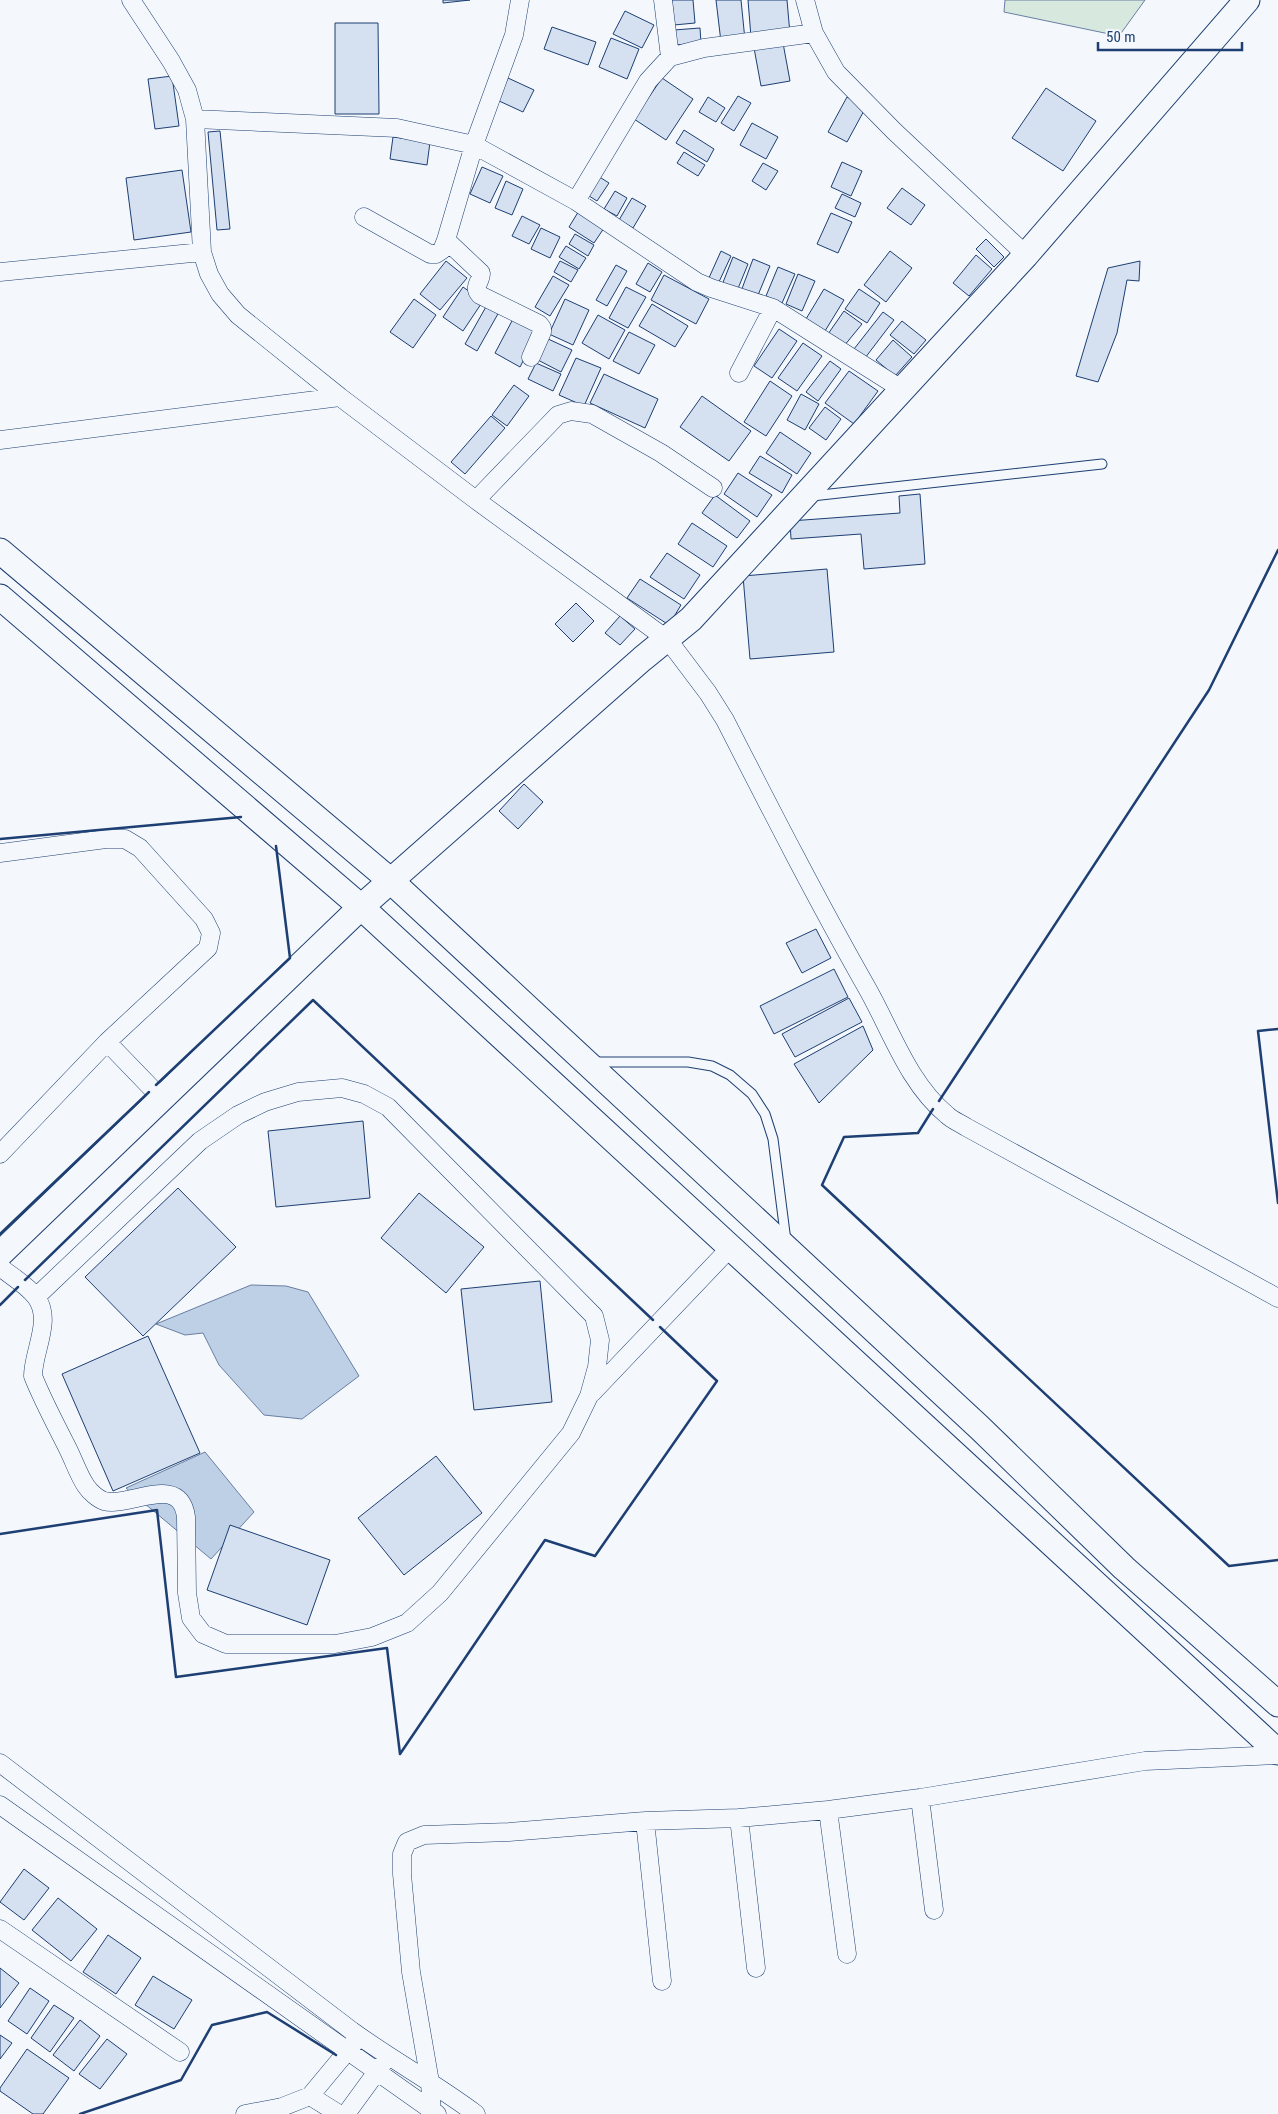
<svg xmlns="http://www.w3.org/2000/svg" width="1278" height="2114" font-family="'Roboto Condensed',sans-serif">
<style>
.green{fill:#d7e8df;stroke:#687fa3}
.water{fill:#bed0e5;stroke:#687fa3}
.building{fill:#d5e0f0;stroke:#1d3f73}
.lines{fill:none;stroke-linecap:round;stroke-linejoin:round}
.lane-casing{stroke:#1d3f73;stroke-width:11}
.street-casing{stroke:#1d3f73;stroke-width:19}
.secondary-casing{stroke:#1d3f73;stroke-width:27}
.lane{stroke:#f4f7fb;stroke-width:9}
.street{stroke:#f4f7fb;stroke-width:18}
.secondary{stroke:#f4f7fb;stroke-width:25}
.wall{stroke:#1d3f73;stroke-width:2.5}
</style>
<rect width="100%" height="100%" fill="#f4f7fb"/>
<path class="green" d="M1005,0H1145L1119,36L1004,12Z"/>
<path class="water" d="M251,1285L286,1286L308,1292L359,1376L302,1419L264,1415L219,1365L203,1333L185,1335L156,1324Z
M205,1452L254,1512L211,1559L126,1488Z"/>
<path class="building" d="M443,0H470L443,3Z
M672,0H693L695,23L674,25Z
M716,0H741L745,40L721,42Z
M748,0H787L790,34L751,37Z
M625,11L654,25L642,48L613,34Z
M335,23H378L379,114H335Z
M552,27L596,42L588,65L544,49Z
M700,28L701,43L675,45L674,30Z
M611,38L639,49L627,79L599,67Z
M783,43L790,81L761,86L754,48Z
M172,76L179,126L155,129L148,79Z
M508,78L534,90L523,112L497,100Z
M662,78L693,99L666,140L634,119Z
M1046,88L1096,121L1063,171L1012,138Z
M738,96L751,103L734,131L721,123Z
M708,97L725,108L716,122L699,112Z
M847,97L866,107L847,142L828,132Z
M752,123L778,137L766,159L740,145Z
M684,130L714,149L707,162L676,143Z
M220,131L230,229L217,230L208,132Z
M393,137L430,142L427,165L390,159Z
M684,152L705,165L698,176L677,163Z
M842,162L862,171L851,196L831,187Z
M763,163L778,171L766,190L752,181Z
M482,167L503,176L490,203L470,194Z
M182,170L191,232L134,240L126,178Z
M598,176L609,183L597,201L586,194Z
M506,181L523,189L512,215L495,208Z
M902,188L925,205L911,225L887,208Z
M615,191L627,198L617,216L604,209Z
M842,194L861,203L855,217L835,208Z
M632,198L646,206L633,228L619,220Z
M580,209L606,225L594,243L569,227Z
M831,213L852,222L838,253L817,244Z
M522,216L540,225L529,244L512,236Z
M541,228L560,237L550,258L531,249Z
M575,234L594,245L588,256L569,244Z
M986,239L1004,257L994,267L976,249Z
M566,246L586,258L579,269L559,257Z
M721,251L731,256L718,284L708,280Z
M890,251L912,268L886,302L864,285Z
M976,255L992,269L969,296L953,283Z
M733,257L748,264L737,291L722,285Z
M753,259L770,266L756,300L740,294Z
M446,261L467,278L440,310L420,294Z
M560,261L578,270L571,282L554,272Z
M1140,261L1139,281L1127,280L1117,333L1098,382L1076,376L1108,268Z
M648,263L662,272L650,292L636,284Z
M616,265L627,271L607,306L596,300Z
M778,267L795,274L782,303L766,296Z
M798,274L815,281L802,311L786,304Z
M664,275L709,299L696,324L651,300Z
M553,276L569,285L550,316L535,307Z
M463,287L483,301L463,331L443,317Z
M626,287L646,297L628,328L609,318Z
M824,289L844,300L825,331L806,319Z
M859,289L880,303L867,323L845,309Z
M414,299L436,315L413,348L390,332Z
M565,299L589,310L573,345L549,334Z
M652,304L688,326L675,347L639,326Z
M487,305L499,312L477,351L465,344Z
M844,311L862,324L844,346L828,334Z
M883,312L894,320L865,358L854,349Z
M598,315L625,330L609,359L582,343Z
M513,319L538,332L520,367L495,353Z
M902,321L926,340L914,354L890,335Z
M779,329L797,341L772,378L754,366Z
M629,332L655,345L639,374L613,361Z
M546,338L572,350L561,372L536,359Z
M893,340L912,357L895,376L876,360Z
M803,343L822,356L797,391L778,378Z
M576,358L601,368L584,406L559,395Z
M830,361L841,369L818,401L806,392Z
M536,363L561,374L553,391L528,379Z
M849,371L878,391L854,424L825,403Z
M604,374L658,399L645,428L590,403Z
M770,381L792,396L766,436L744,422Z
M514,385L529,396L507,426L492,415Z
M801,394L819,404L805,430L787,420Z
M702,396L751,431L729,461L680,427Z
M825,407L841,419L826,440L809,428Z
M491,416L505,428L465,474L451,462Z
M780,432L811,453L797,474L766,453Z
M760,456L792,475L782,493L749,473Z
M738,473L772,495L757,517L724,494Z
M920,494L925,564L864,569L861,534L791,539L790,521L900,513L899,496Z
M715,495L750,521L737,538L702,513Z
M692,523L727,546L713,567L678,544Z
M667,553L700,575L684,599L650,577Z
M827,569L834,652L750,659L743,576Z
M640,579L681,605L669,625L627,598Z
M576,603L594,621L573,642L555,624Z
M620,616L635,629L620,645L605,633Z
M524,784L543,802L518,829L499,811Z
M816,929L831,958L802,973L786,943Z
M834,969L848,997L774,1034L760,1006Z
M849,998L862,1022L795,1057L782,1034Z
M863,1026L873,1050L819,1103L794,1064Z
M363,1121L370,1198L276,1207L268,1131Z
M178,1188L236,1247L143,1336L85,1277Z
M419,1193L484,1247L446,1293L381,1238Z
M540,1281L552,1402L474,1410L461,1289Z
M148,1336L200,1453L113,1491L62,1374Z
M436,1456L482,1513L404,1575L358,1518Z
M230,1525L330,1560L307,1625L207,1590Z
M24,1869L49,1888L24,1920L0,1902Z
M58,1898L97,1929L71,1961L32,1930Z
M108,1935L141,1958L116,1994L83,1972Z
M0,1968L19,1983L0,2008Z
M153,1976L192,2000L174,2029L135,2005Z
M30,1988L49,2001L27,2034L8,2021Z
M54,2005L74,2018L50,2052L31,2038Z
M80,2020L100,2036L74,2071L53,2055Z
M0,2035L12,2043L0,2059Z
M107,2039L127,2054L100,2089L79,2074Z
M27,2049L69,2078L43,2114H33L0,2091V2088Z"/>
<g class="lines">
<defs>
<path id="lane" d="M812,496L1102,464
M593,1062H688L712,1066L730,1075L752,1094L765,1114L773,1139L786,1241"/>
<path id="street" d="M131,0L171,61L187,90L195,119L202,252L209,274L220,294L238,315L340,397L476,500L668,640L708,693L725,720C771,810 817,900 867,988C891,1030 908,1083 947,1115C952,1120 960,1123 966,1127L1278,1298
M663,0L670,57
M805,0L814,33L836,72L894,131L1026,255
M195,119L397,128L474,145L576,201L697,282L711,288L773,308L903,390
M576,201L648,81L670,57L704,48L814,33
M364,217L430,254H436L442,250L446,240L474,145L514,35L520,0
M446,240L481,273C481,283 472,286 480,295L539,324L542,328V332L531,357
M0,272L202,252
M739,373L773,308
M0,440L340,397
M476,500L558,415L571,411L592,414L661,453L713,488
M0,853L106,839H125L140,848L204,919L211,933L208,948L107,1042
M0,1154L107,1042L162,1099
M0,1267C11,1276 27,1285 36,1297C53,1320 33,1351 33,1376C43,1401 56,1425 68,1449C74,1461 79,1476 86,1486C90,1492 98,1499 104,1501C130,1508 180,1472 186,1517L187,1593L191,1618L203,1634L226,1644H335L372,1637L407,1623L440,1593L571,1433L589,1396L597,1367L600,1340L594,1316L388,1107L364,1094L342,1088L298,1092L265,1102L238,1115L200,1141L36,1297
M592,1393L731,1247
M0,1763L352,2031C392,2060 436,2084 476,2114
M920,1798L934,1910
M0,1805L437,2114
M828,1810L847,1954
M739,1818L756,1968
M645,1821L662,1981
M0,1929L180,2052
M310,2096L354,2043
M245,2114L282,2107L310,2096L339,2114
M346,2114L384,2062
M432,2114L430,2082L411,1972L402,1874V1854L407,1842L424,1835L509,1832L645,1821L739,1818L828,1810L920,1798L1145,1761L1278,1755"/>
<path id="secondary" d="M0,551L391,881L980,1428L1124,1568L1278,1704
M0,597L361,907L1278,1752
M0,1254L361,907L642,659L691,619L1026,255L1247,0"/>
</defs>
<use href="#lane" class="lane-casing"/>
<use href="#street" class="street-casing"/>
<use href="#secondary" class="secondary-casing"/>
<use href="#lane" class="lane"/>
<use href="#street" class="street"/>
<use href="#secondary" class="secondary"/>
<path class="wall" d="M0,839L241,817
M1278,1029L1258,1031L1278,1203
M156,1085L290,958L276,846
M939,1101L1209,690L1278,550
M933,1109L918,1133L844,1137L822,1185L1229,1566L1278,1560
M0,1234L149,1092
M25,1280L313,1000L653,1320
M0,1305L18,1287
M0,1534L157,1510L176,1677L387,1648L400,1754
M400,1754L545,1540L595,1556L717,1381L660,1327
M80,2114L181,2080L212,2025L267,2012L336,2055"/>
</g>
<path d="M1098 42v8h144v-8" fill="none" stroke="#1d3f73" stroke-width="2.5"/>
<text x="1106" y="42" font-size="15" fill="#1d3f73" stroke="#f4f7fb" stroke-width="4" paint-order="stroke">50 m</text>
</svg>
